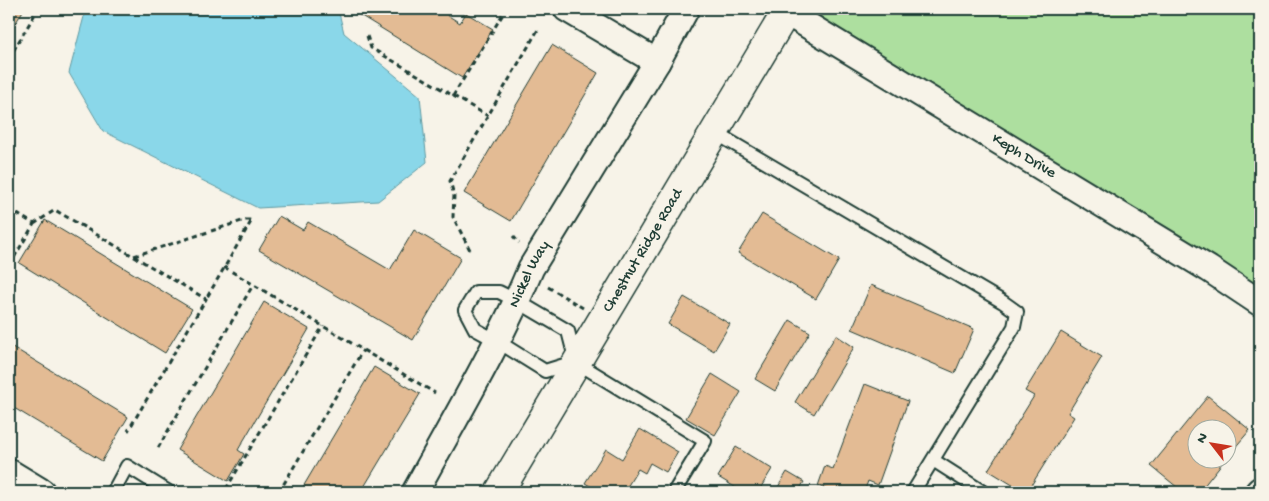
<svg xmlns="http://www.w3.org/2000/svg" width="1269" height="501" font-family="'Gochi Hand',sans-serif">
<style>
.green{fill:#addf9f;stroke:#668e6a}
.water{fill:#8ad7e9;stroke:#5f99a1}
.building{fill:#e3bb94;stroke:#1f3d34}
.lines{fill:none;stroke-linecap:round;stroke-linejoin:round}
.lane-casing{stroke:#1f3d34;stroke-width:16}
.street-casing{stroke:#1f3d34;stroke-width:29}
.secondary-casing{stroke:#1f3d34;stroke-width:31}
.path{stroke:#1f3d34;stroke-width:3;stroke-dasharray:5 4;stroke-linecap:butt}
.lane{stroke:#f7f3e8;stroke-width:12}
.street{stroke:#f7f3e8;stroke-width:25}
.secondary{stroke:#f7f3e8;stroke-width:28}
.labels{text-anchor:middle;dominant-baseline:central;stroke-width:5;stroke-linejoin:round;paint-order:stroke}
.street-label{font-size:16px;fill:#1f3d34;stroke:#f7f3e8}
</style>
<rect width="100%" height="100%" fill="#f7f3e8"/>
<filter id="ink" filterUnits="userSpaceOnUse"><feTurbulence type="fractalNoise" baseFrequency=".02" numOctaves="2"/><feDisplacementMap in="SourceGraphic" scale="10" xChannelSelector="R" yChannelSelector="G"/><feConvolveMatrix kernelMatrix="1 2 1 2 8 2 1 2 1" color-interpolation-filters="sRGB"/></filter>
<g filter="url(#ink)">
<path class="green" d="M820,9H1260V303L823,35Z"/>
<path class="water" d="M86,9H338L344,33L420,96L427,162L378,201L258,208L103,131L69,73Z"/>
<path class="building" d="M9,9H24L9,34Z
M350,9H448L450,10L447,15L460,23L466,13L493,29L462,78Z
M552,45L598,73L511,221L464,193Z
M762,214L839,260L816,299L738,253Z
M279,216L303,230L308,222L390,270L414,230L461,258L413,340L259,250Z
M45,220L192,309L165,353L19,263Z
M871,285L974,329L955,373L852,329Z
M684,297L730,324L714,351L668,324Z
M264,302L309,329L238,450L244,454L228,481L177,450Z
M790,320L810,332L775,391L755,379Z
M1061,332L1102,357L1068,413L1074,417L1027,492H1024L988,470L1034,396L1025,391Z
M836,335L854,347L814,414L795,402Z
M9,345L128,417L102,461L9,405Z
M374,367L420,394L361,492H300Z
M712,374L741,392L715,435L686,418Z
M865,384L908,401L878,485L868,481L864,492H834L818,486L825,466L833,469Z
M1208,396L1250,430L1226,458V428H1196V458H1226L1199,492H1183L1151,466Z
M640,429L678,452L666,472L650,463L645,473L638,469L624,492H600L585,483L606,449L622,459Z
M736,447L772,469L758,492H743L718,477Z
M787,472L804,482L798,492H775Z"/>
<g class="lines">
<defs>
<path id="lane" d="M714,132L1003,302L1017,312L1014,327L913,492
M574,362L545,371L497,341L475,329L465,310L476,292H499L517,301L568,331L576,362L705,441L674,492
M933,460L983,492
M113,492L127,466L169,492"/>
<g id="street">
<path d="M567,9L657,62"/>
<path id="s1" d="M786,12L1209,269L1260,303"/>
<path d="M9,472L42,492"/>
<path id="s2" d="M415,492C455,418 499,345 531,268L657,62L686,9"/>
<path d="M1258,492L1260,490"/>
</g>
<g id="secondary">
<path id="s3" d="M499,492L788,9"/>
</g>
</defs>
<use href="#lane" class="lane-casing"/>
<use href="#street" class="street-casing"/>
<use href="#secondary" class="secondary-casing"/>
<path class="path" d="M367,36L371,48L488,116
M9,58L38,9
M453,96L506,9
M9,209L34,224L9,266
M34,224L55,210L206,299L128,431
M513,236L519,243
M470,250L453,217L454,195L450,181L539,28
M134,256L245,220H252L206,299
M224,267L435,393
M548,287L583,308
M158,448L253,285
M226,489L323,326
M279,492L363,350"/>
<use href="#lane" class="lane"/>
<use href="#street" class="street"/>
<use href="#secondary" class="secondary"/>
</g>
</g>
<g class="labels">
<g class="street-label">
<text stroke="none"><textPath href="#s1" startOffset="278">Keph Drive</textPath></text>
<text stroke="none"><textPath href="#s3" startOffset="281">Chestnut Ridge Road</textPath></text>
<text stroke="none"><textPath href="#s2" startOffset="246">Nickel Way</textPath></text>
</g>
</g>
<rect width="1269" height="501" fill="none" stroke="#f7f3e8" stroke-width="30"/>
<rect x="15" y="15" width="1239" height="471" fill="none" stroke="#1f3d34" stroke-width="2" filter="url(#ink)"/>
<g transform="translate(1212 444) rotate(301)"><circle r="24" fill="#f7f3e8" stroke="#a1aaa0"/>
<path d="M0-4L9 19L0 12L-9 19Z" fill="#c8321e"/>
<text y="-8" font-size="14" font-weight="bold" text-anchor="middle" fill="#1f3d34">N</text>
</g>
</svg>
